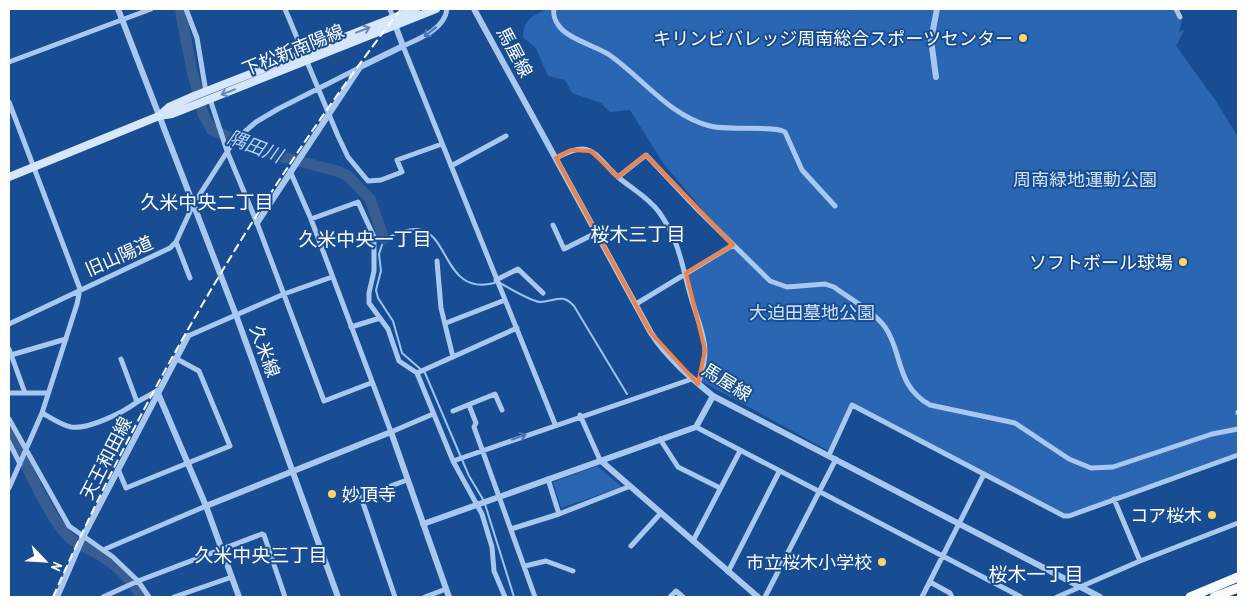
<svg xmlns="http://www.w3.org/2000/svg" width="1247" height="606" font-family="'Archivo Narrow','Noto Sans JP',sans-serif">
<style>
.green{fill:#2a66b2}
.lines{fill:none;stroke-linecap:round;stroke-linejoin:round}
.stream{stroke:#9bc3f3;stroke-width:2}
.river{stroke:#375d91;stroke-width:11}
.minor{stroke:#a8c8f0;stroke-width:5}
.tertiary{stroke:#a8c8f0;stroke-width:6}
.secondary{stroke:#d6e6fb;stroke-width:8}
.trunk{stroke:#f8fbff;stroke-width:9}
.rail{stroke:#fff;stroke-width:2;stroke-dasharray:9 4;stroke-linecap:butt}
.oneway{stroke:#648abd}
.oneway2{stroke:#4a78b4}
.marked{fill:none;stroke:#ee8249;stroke-width:4;stroke-linejoin:round}
.poi-dot{fill:#ffd567;stroke:#184d94;stroke-width:2}
.labels{text-anchor:middle;dominant-baseline:central;stroke-width:4;stroke-linejoin:round;paint-order:stroke}
.poi-label{font-size:18px;fill:#fff;stroke:#184d94;text-anchor:end}
.street-label{font-size:18px;fill:#fff;stroke:#184d94}
.park-label{font-size:18px;fill:#cfe3fb;stroke:#184d94}
.water-label{font-size:19px;font-style:italic;fill:#b4d2f7;stroke:#184d94}
.neighbourhood-label{font-size:19px;fill:#fff;stroke:#184d94}
</style>
<rect width="100%" height="100%" fill="#184d94"/>
<path class="green" d="M548,9H1176L1182,21L1179,32L1185,29L1176,46L1216,101L1238,137V455L1065,517L853,405L829,451L701,381C716,347 696,309 686,275L734,247L663,163L630,110L610,112L601,103L572,93L565,80L548,76L536,48L523,37C524,18 532,16 548,9Z
M597,466L622,487L561,508L553,482Z"/>
<g class="lines">
<path class="stream" d="M514,597L484,501L469,476L425,373L402,353L393,321L378,298L376,290L381,271L379,254L384,239C394,235 406,228 417,229C451,232 443,299 498,282C508,287 531,302 541,302C556,301 562,293 574,306L627,394"/>
<path class="river" d="M180,9L192,71L203,114L212,130L275,155L337,171L348,176L370,199L384,239
M9,428C22,456 49,520 71,539C79,545 90,549 98,554C116,564 131,580 142,597"/>
<path class="minor" d="M186,9L197,38L206,92
M285,9L338,136L348,157L368,181L381,180L402,172L397,160L442,144
M390,9L393,18
M447,9C445,29 419,39 403,46L555,424
M554,9C553,14 555,21 559,26C567,38 595,46 608,54C642,77 669,116 710,126C728,131 774,125 785,132L802,170L835,206
M1176,9L1180,17
M9,62L151,9
M210,99L227,151L257,223L324,401L371,383
M9,102L80,289L77,304L42,413L9,488
M556,158C593,138 593,154 618,177C632,189 648,197 659,212C683,246 682,273 695,310C699,323 705,337 705,351C705,362 702,373 698,384
M451,166L506,136
M290,171L311,219L391,432L433,414
M618,177L646,155L698,210L770,281L787,287L825,284L834,287C850,299 873,311 885,327C903,352 895,386 930,405L1015,423L1069,459L1091,468L1113,467L1212,434L1238,429
M311,219L358,202L374,237V271L369,293V303L388,329L399,361L417,373
M553,225L564,249L596,233
M176,242L190,278
M437,261L441,308L453,357
M496,280L518,269L543,293
M636,304L733,245
M446,323L505,300
M9,324L170,248L176,242L193,205L234,141L256,122L278,109L359,68
M351,327L380,318
M188,336L284,294L332,277
M9,349L25,393
M11,355L66,339
M9,393H46
M137,402L157,391
M469,405L476,423L474,427L535,597
M453,411L495,394L502,410
M1238,412V413
M42,413C50,417 61,425 71,427C88,430 124,412 137,402L121,359
M580,415L600,460
M9,419L69,526L113,557L138,581L149,597
M696,427L1021,597
M660,439L678,467L720,488
M9,442L20,464
M829,455L852,405L1064,516H1069L1238,455
M453,461L692,379
M118,469L126,488L230,446L199,371L175,358
M548,479L559,514
M1114,499L1140,561
M511,529L559,514L628,487
M693,541L740,451
M631,546L660,514
M103,550L206,506
M525,566L546,561L573,571
M728,572L779,472
M930,582L950,593L952,597
M103,597L138,581L262,534L264,535L285,597
M174,597L232,577
M395,597L361,497L407,480
M425,597L446,589
M505,597L494,571L492,547L482,514L453,461L417,373L517,328
M670,597L676,591L683,597
M765,597L836,459
M922,597L984,474
M1057,597L1140,561L1238,523"/>
<path class="tertiary" d="M118,9L236,315L338,597
M474,9L651,333C667,358 690,377 713,396L1100,597
M936,77L931,40L937,9
M257,223L360,67L403,46L394,22
M157,391L206,506L239,597
M600,460L758,597
M206,506L391,432L449,597
M423,524L696,427L713,396
M57,597L83,537L188,336"/>
<path class="secondary" d="M159,116L169,107L194,96L416,9
M9,177L159,116L172,114L436,9"/>
<path class="trunk" d="M1190,597L1238,577
M1214,597L1238,588"/>
<path class="rail" d="M53,597C145,389 262,189 401,9"/>
</g>
<defs><path id="oneway-shaft" d="M-6 0H5M1.5-3L5.5 0L1.5 3" fill="none" stroke-width="1.6" stroke-linecap="round" stroke-linejoin="round" transform="scale(1.25)"/></defs>
<g class="oneway">
<use href="#oneway-shaft" transform="translate(363 30) rotate(-21)"/>
<use href="#oneway-shaft" transform="translate(228 92) rotate(159)"/>
</g>
<g class="oneway2">
<use href="#oneway-shaft" transform="translate(430 32) rotate(142)"/>
<use href="#oneway-shaft" transform="translate(519 437) rotate(-20)"/>
</g>
<path class="marked" d="M571,150L591,151L618,177L646,155L733,245L686,273L705,350L698,384L651,333L556,158Z"/>
<g class="poi-dot">
<circle cx="1023" cy="38" r="5"/>
<circle cx="1183" cy="262" r="5"/>
<circle cx="332" cy="494" r="5"/>
<circle cx="1212" cy="515" r="5"/>
<circle cx="882" cy="562" r="5"/>
</g>
<g class="labels">
<g class="poi-label">
<text x="1013" y="38">キリンビバレッジ周南総合スポーツセンター</text>
<text x="1173" y="262">ソフトボール球場</text>
<text x="342" y="494" text-anchor="start">妙頂寺</text>
<text x="1202" y="515">コア桜木</text>
<text x="872" y="562">市立桜木小学校</text>
</g>
<g class="street-label">
<text transform="translate(293 50) rotate(-22)">下松新南陽線</text>
<text transform="translate(515 52) rotate(62)">馬屋線</text>
<text transform="translate(119 256) rotate(-24)">旧山陽道</text>
<text transform="translate(265 351) rotate(70)">久米線</text>
<text transform="translate(727 382) rotate(32)">馬屋線</text>
<text transform="translate(106 458) rotate(-63)">天王和田線</text>
</g>
<g class="park-label">
<text x="1085" y="179">周南緑地運動公園</text>
<text x="812" y="312">大迫田墓地公園</text>
</g>
<g class="water-label">
<text transform="translate(255 146) rotate(21)">隅田川</text>
</g>
<g class="neighbourhood-label">
<text x="207" y="202">久米中央二丁目</text>
<text x="638" y="234">桜木三丁目</text>
<text x="365" y="239">久米中央一丁目</text>
<text x="261" y="555">久米中央三丁目</text>
<text x="1036" y="574">桜木一丁目</text>
</g>
</g>
<rect width="1247" height="606" fill="none" stroke="#ffffff" stroke-width="20"/>
<g transform="translate(45 561) rotate(115)" stroke="#184d94" stroke-width="4" paint-order="stroke">
<path d="M0-4L9 19L0 12L-9 19Z" fill="#ffffff"/>
<text y="-8" font-size="14" font-weight="bold" text-anchor="middle" fill="#ffffff">N</text>
</g>
</svg>
